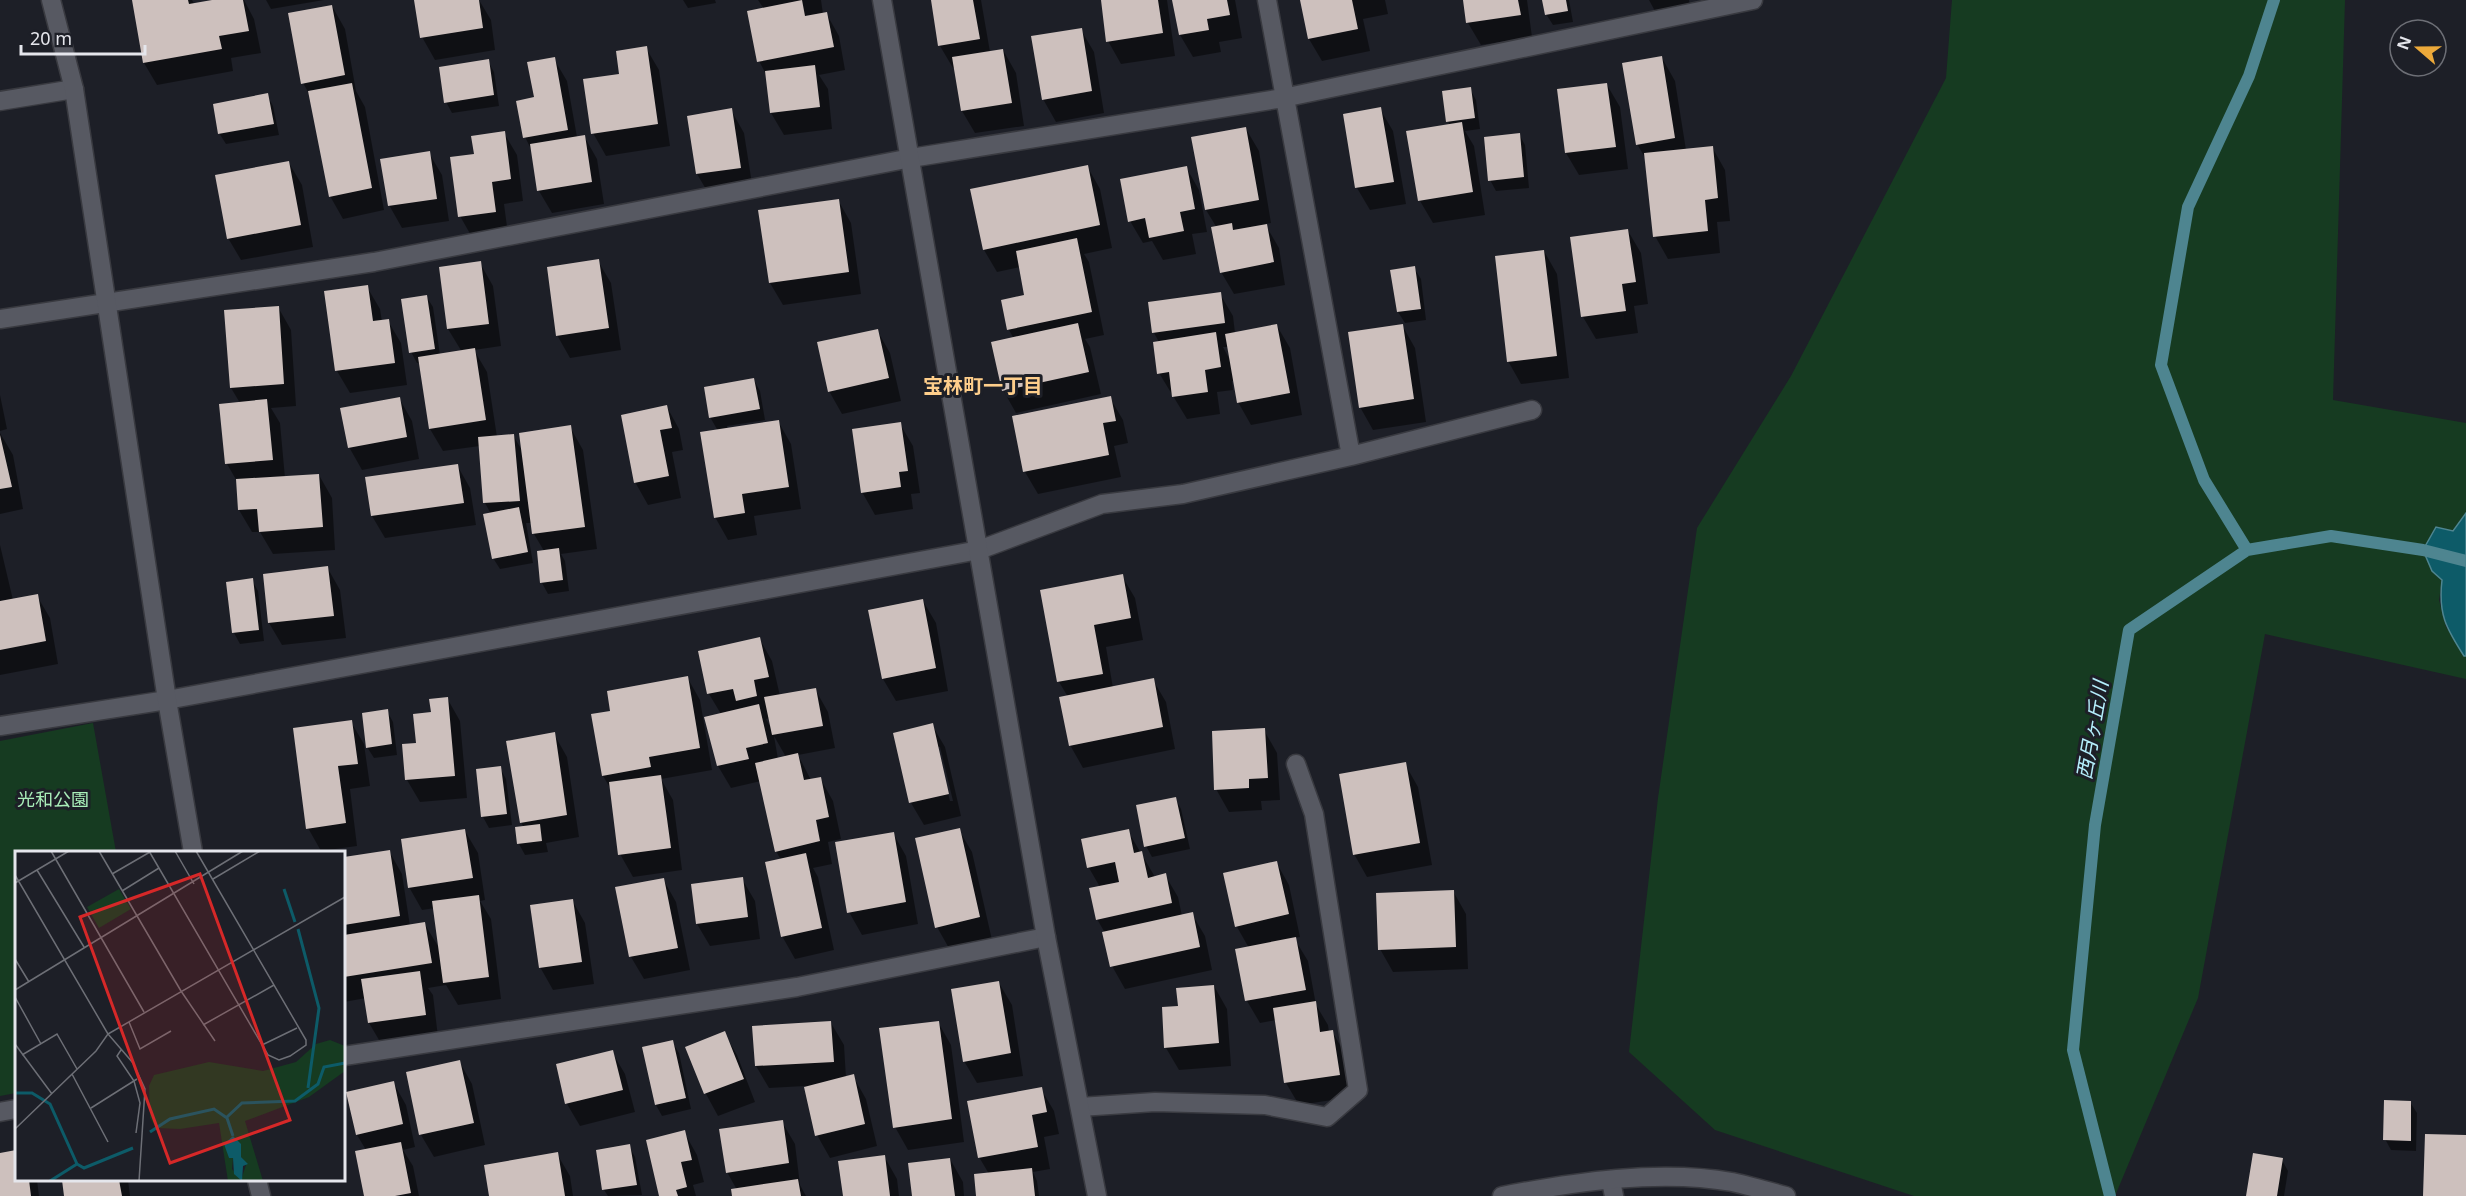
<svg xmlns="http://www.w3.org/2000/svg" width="2466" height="1196" font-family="'Noto Sans','Noto Sans JP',sans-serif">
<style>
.green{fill:#163b21}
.water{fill:#0d5b68;stroke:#4e8590;stroke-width:1.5}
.shadow{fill:#0007;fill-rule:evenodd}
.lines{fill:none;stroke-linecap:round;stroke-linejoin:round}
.stream{stroke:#4e8590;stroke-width:12}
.building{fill:#cdc0bd}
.service-casing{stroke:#393a40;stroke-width:21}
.minor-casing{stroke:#393a40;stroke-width:21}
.tertiary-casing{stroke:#393a40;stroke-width:21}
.service{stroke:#575962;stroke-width:18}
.minor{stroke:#575962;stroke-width:18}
.tertiary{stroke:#575962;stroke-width:18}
.labels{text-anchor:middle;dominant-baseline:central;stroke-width:6;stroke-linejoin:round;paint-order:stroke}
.park-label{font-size:18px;fill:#a9eeb9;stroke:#1d1f27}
.neighbourhood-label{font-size:20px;font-weight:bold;fill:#fece8b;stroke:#1d1f27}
.water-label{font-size:20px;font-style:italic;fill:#b4eefb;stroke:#1d1f27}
.inset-river{fill:none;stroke:#0d5b68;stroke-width:3}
.inset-road{fill:none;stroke:#6d6f76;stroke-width:1.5}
.view{fill:#d62828;fill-opacity:0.15;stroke:#d62828;stroke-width:3}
.inset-edge{fill:none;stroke:#e5e6ec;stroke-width:3}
</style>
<rect width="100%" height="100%" fill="#1d1f27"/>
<path class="green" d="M1952,0H2345L2333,400L2466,423V513L2452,532L2432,571L2442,580L2439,600L2446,627L2466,656V679L2265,634L2198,998L2115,1196H1914L1715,1130L1629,1052L1658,798L1697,528L1791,376L1946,78Z
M93,723L116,852H16V1093L0,1096V741Z"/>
<path class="water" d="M2466,513V656H2464C2446,628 2438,614 2442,580L2432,571L2423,550L2436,527L2453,531Z"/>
<path class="shadow" d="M133,0H192L195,5L221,0H244L254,19L261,53L231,58L233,71L157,85L144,63Z
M266,0H324L271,9Z
M416,0H479L491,20L495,50L435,60L422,37Z
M683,0H715L716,3L688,8Z
M758,0H821L823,14L826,13L839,36L845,70L819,75L828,89L832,129L784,135L771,113L767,76L759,61L764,9Z
M932,0H981L990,52L1003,50L1016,73L1024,126L975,133L962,111L955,68H953L940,46Z
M1102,0H1167L1175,56L1121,64L1108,41Z
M1173,0H1235L1242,38L1219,42L1221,52L1193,57L1180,35Z
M1301,0H1385L1388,14L1363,19L1370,51L1322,61L1309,39Z
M1464,0H1527L1532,37L1481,45L1468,23Z
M1544,0H1569L1573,22L1553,25L1546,14Z
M1649,0H1689L1690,6L1656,13Z
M332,6L345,29L356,91L365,107L384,210L343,219L330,196L311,97L303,83Z
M1081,30L1094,52L1104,113L1056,122L1043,99Z
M646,48L659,70L670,146L606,156L593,133L620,75Z
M1662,58L1675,81L1686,150L1712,147L1725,170L1730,221L1717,222L1720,253L1668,259L1655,236L1647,161L1637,144Z
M554,59L567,81L577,137L584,136L597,159L604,204L552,213L539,191L532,151L525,137L535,98Z
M488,61L494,72L499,106L452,113L446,102Z
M1607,85L1620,107L1628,169L1579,175L1566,153Z
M1470,89L1476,100L1480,129L1465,131L1474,146L1485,215L1433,223L1420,201L1450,126L1448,121Z
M267,95L273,106L279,135L226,144L219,133Z
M1380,109L1393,131L1406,204L1370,210L1357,188L1345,115Z
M731,110L744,133L753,190L710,196L697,174L688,117Z
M1246,129L1259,151L1271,223L1265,224L1279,248L1285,285L1234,294L1221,272L1217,228L1206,210L1193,138Z
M504,133L517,155L523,201L504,204L508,234L473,239L460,216L476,155Z
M1519,134L1525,145L1529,188L1496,191L1490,180Z
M429,153L442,175L449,221L402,228L389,205Z
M289,163L302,185L313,247L241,260L228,238Z
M1087,166L1100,189L1112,248L1084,254L1089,262L1104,335L1085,339L1090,347L1101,394L1016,413L1003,390L1014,339L1009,330L1003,301L1026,296L1020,267L997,272L984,250Z
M1186,167L1199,190L1207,232L1192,234L1196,254L1163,260L1152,241L1143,243L1130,221Z
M838,200L851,223L861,294L783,305L770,283Z
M1628,231L1641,253L1648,304L1634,306L1638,333L1596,339L1583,317L1571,238Z
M1544,251L1557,274L1569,378L1521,384L1508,361Z
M598,261L611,283L621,350L570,358L557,335Z
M480,263L493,286L501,346L474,350L487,372L497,437L513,435L523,452L570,427L583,450L597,549L561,554L565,561L569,591L548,594L542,583L544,551L534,534L532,523H526L533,563L500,569L493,558L491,514L485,503L480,446L443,451L430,429L420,363H417L411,352L426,296L433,307L440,355L462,352L448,329L440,269Z
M1414,268L1421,279L1426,320L1405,323L1398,312L1392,271Z
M367,287L380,309L382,322L388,321L401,343L407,385L350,393L337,371L326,292Z
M1220,294L1233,316L1235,333L1277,326L1290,348L1302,415L1251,425L1238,402L1235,381H1232L1233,390L1217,392L1220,414L1187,419L1159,373V342L1154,333ZM1223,347H1228L1230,360Z
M278,307L291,330L296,406L271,408L280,423L285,478L319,475L332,498L335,550L273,554L260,532H252L239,510L238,483L227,464L240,403L231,388Z
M1402,325L1415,348L1426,422L1373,430L1360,407Z
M877,330L890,353L901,401L842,414L829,391Z
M754,380L760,391L765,420L727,426L728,429L778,421L791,444L801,509L754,516L757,535L728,540L715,517L718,431L710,417Z
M0,395L7,429L0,431Z
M399,398L412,421L419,459L362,470L349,447Z
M1110,398L1123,420L1128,443L1114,446L1121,477L1038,494L1025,472Z
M667,407L679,429L683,450L672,452L681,498L648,505L635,482Z
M900,424L913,446L920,493L911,494L913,509L875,515L862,492Z
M0,433L13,455L23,509L0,514Z
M457,465L470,488L476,525L385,538L372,516Z
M0,545L13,600L37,596L50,618L58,664L0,675Z
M327,567L340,590L346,638L282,645L269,623Z
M1122,576L1135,598L1143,640L1106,647L1113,688L1153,680L1166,702L1175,749L1083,768L1070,745L1068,697L1059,682L1042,591Z
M252,580L258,591L264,641L240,644L234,633Z
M923,601L936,623L948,691L896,701L883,679L870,611Z
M759,638L772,661L780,696L815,689L828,712L835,748L798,755L811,780L820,778L833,801L841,839L828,842L832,864L813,868L818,877L834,950L795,959L782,936L781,860L776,851L761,781L731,788L718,766L721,714L709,694L699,652ZM770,718L771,728L766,719ZM774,736L786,757L778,759Z
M687,677L700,700L712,770L661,779L673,800L682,870L633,877L620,854L612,791L603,776L593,715L611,712Z
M447,698L460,721L467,798L420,802L407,780L404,746L418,744L432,714Z
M387,711L393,722L397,755L374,758L367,747Z
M351,722L364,744L370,786L350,789L357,846L321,851L308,828Z
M932,725L945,747L961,816L924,825L911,803ZM937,747H940L953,801H950Z
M1264,730L1277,753L1280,800L1261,801L1262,810L1229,812L1216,789Z
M554,734L567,757L579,837L546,843L548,852L525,855L519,844L524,828L521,822Z
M1405,764L1418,787L1432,865L1367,877L1354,854Z
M500,768L506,779L512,825L489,828L483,817Z
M1175,798L1181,809L1190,849L1152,857L1146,846Z
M959,830L972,852L992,940L950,950L937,927Z
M465,831L478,853L485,900L480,901L491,919L501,999L458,1005L446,985L428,988L433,995L438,1037L382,1045L369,1023L366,998L344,1002V858L389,851L402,874L410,926L424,923L441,951L435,908L422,910L409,887Z
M1128,831L1155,877L1165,875L1178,897L1182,916L1192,914L1205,936L1212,970L1125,989L1112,966L1105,933L1097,919L1100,887L1089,868L1083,840Z
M893,833L906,856L918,924L862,935L849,912Z
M1276,862L1289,885L1300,937L1294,938L1308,961L1316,1005L1328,1025L1329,1032L1332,1031L1345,1054L1352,1097L1299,1105L1286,1083L1276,1020L1260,1023L1247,1001L1237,950L1249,948L1237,927L1225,874Z
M663,879L676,902L690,970L644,979L631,957L617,889Z
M742,879L755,901L760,939L710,946L697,924Z
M1453,891L1466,914L1468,969L1393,972L1380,949Z
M572,900L585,923L594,984L553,990L540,967Z
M999,983L1012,1005L1023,1076L977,1083L964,1061Z
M1214,986L1227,1009L1231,1066L1179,1070L1166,1048L1179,1007Z
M938,1022L951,1045L964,1142L908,1150L895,1127Z
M831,1023L844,1045L846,1078L853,1076L866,1099L877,1146L830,1158L817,1135L805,1086L769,1088L756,1066Z
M724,1033L737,1055L755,1102L718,1116L706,1094L687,1048Z
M672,1042L679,1053L691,1109L662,1116L656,1105L644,1048Z
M612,1052L625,1074L635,1112L580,1126L567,1104L558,1065Z
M459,1061L472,1084L485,1145L434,1157L421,1135L408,1073Z
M393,1082L406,1105L415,1147L403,1150L413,1166L419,1196H365L366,1150L357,1135L348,1093Z
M1041,1089L1054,1111L1059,1134L1044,1137L1050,1169L1033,1172L1037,1181L1039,1196H978L989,1174L979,1157Z
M2410,1102L2417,1113L2416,1151L2391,1150L2385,1139Z
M782,1122L795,1144L800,1185L806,1196H734L737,1190L727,1172Z
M684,1132L697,1155L704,1182L693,1185L696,1196H661Z
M629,1146L635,1157L642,1195L608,1196L604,1190L598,1151Z
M16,1151V1180H37L39,1196H0V1154Z
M557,1154L570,1176L573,1196H491Z
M884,1156L897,1179L899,1196H845Z
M950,1159L963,1182L964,1196H914Z
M2282,1160L2288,1171L2284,1196H2248Z
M63,1180H128L130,1196H66Z"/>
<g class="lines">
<path class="stream" d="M2247,550L2204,480L2161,365L2188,207L2249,76L2274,0
M2110,1196L2073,1050L2095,825L2129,630L2247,550L2331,536L2423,550L2466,561"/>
</g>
<path class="building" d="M132,0H188L189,4L212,0H243L249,31L219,36L222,49L143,63Z
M414,0H479L483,28L420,38Z
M802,0L805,16L827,12L834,47L757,62L747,11Z
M931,0H973L980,39L938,46Z
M1101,0H1158L1163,33L1106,42Z
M1172,0H1227L1230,15L1207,19L1209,30L1179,35Z
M1300,0H1352L1358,29L1308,39Z
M1463,0H1518L1521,15L1466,23Z
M1542,0H1566L1568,11L1545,15Z
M332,5L345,75L301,84L288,13Z
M1082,28L1092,91L1042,100L1031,36Z
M647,46L658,124L591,134L583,79L619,74L616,51Z
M1003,49L1012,103L961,111L952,57Z
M1662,56L1675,138L1636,145L1622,63Z
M555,57L568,130L523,138L516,101L534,97L527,62Z
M489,59L494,95L444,103L439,67Z
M815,65L820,107L770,113L765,71Z
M352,83L372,188L329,197L308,91Z
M1607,83L1616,147L1565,153L1557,89Z
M1471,87L1475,118L1446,122L1442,91Z
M268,93L274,124L218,134L213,104Z
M1381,107L1394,182L1355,188L1343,114Z
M732,108L741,168L696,174L687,116Z
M1462,122L1473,192L1418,201L1406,131Z
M1246,127L1259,200L1205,210L1191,137Z
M505,131L511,179L492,182L496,212L458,217L450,157L474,154L471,136Z
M1520,133L1524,177L1488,181L1484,137Z
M585,135L592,182L537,191L530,144Z
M1713,146L1718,198L1705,200L1708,231L1653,237L1644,153Z
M430,151L437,199L388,206L380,159Z
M289,161L301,225L227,239L215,175Z
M1088,165L1100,225L983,250L970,189Z
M1187,166L1195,209L1180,212L1184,231L1149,238L1145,218L1128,222L1120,179Z
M839,199L849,272L769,283L758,210Z
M1232,223L1233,230L1267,224L1274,262L1220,273L1211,227Z
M1628,229L1636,282L1622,284L1626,311L1581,317L1570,237Z
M1077,238L1092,312L1007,330L1001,300L1024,295L1016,251Z
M1544,250L1557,356L1507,362L1495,256Z
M599,259L609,328L556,336L547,267Z
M481,261L489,324L447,329L439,267Z
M1415,266L1421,309L1397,312L1390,270Z
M368,285L373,321L389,319L395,363L335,371L324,291Z
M1221,292L1225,323L1152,333L1148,302Z
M427,295L435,349L409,353L401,299Z
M279,306L284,384L230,388L224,310Z
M1078,323L1089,372L1002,391L991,342Z
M1277,324L1290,393L1237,403L1225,334Z
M1403,324L1414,399L1359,408L1348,332Z
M878,329L889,378L828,392L817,342Z
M1216,332L1221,367L1205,370L1208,392L1172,397L1169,372L1157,374L1153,342Z
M475,348L486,420L429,429L418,357Z
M754,378L760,409L709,418L704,387Z
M1111,396L1116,421L1103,423L1109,455L1023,472L1012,416Z
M400,397L407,437L348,448L340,408Z
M267,399L273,460L225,464L219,404Z
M667,405L672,428L660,430L669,476L634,483L621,415Z
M779,420L789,487L742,494L745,513L714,518L700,432Z
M901,422L908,471L899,472L901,487L861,493L852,429Z
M571,425L585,527L532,534L519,433Z
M514,434L520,501L483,503L478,437Z
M0,435L12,487L0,489Z
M458,464L464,503L371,516L365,477Z
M319,474L323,527L259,532L257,509L238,510L236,479Z
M519,507L528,552L492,559L483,514Z
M559,548L563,580L540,583L537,551Z
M328,566L334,616L268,623L263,574Z
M1123,574L1131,618L1094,625L1103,674L1057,682L1040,590Z
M253,578L259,630L232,633L226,582Z
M38,594L46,641L0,650V601Z
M923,599L936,668L882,679L868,610Z
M760,637L769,677L754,680L757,696L736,701L733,689L707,694L698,651Z
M688,676L700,748L649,757L651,767L602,776L591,714L610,711L607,691Z
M1154,678L1163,727L1069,746L1059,697Z
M816,688L823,726L772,735L764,697Z
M448,697L455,776L405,780L402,744L416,743L413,714L431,712L429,699Z
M759,704L768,743L746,748L749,759L717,766L704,717Z
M388,709L392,744L366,748L362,713Z
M352,720L358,764L338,766L346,823L306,829L293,728Z
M933,723L949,794L909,803L893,733Z
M1265,728L1268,778L1249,779V788L1214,790L1212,731Z
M555,732L567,815L520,823L506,741Z
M798,753L804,780L821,777L829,817L816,820L820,841L775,852L755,763Z
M1406,762L1420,843L1353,855L1339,774Z
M501,766L507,814L481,817L476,769Z
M661,775L671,848L618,855L609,782Z
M1176,797L1185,838L1144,847L1136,805Z
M540,824L542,841L517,844L515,827Z
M960,828L980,917L935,928L915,838Z
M465,829L473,878L408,888L401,839Z
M1129,829L1134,853L1142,851L1148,878L1166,873L1172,903L1096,920L1089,888L1119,882L1115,862L1087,868L1081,839Z
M894,832L906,902L847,913L835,842Z
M390,850L400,916L344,925V857Z
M806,853L822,928L781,937L765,862Z
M1277,861L1289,914L1235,927L1223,873Z
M743,877L748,917L696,924L691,884Z
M664,878L678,948L629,957L615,887Z
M1454,890L1456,947L1378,950L1376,893Z
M479,895L489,977L443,983L432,901Z
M573,899L582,962L539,968L530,905Z
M1193,912L1200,947L1110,967L1102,932Z
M425,922L432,963L344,977V935Z
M1296,937L1306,990L1245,1001L1235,949Z
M420,971L426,1015L368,1023L361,979Z
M999,981L1011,1053L963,1062L951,989Z
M1214,985L1219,1043L1164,1048L1162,1007L1178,1006L1176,988Z
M1316,1001L1320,1032L1333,1030L1340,1075L1284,1083L1273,1008Z
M831,1021L834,1062L755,1066L752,1026Z
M939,1021L952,1119L893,1128L879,1028Z
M725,1031L744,1079L704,1094L685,1047Z
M673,1040L686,1098L655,1105L642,1047Z
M613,1050L623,1090L565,1104L556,1064Z
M460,1060L474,1123L419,1135L406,1072Z
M854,1074L865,1124L815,1136L804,1087Z
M394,1081L403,1124L356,1135L346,1092Z
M1042,1087L1047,1112L1032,1115L1038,1147L978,1158L967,1101Z
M2384,1100L2411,1101V1141L2383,1140Z
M783,1120L789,1163L726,1173L719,1129Z
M685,1130L692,1160L681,1162L687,1187L676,1190L678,1196H659L646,1140Z
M2425,1134L2466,1135V1196H2423Z
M401,1142L411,1193L395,1196H364L355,1151Z
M630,1144L637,1185L602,1190L596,1150Z
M16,1150V1180H29L31,1196H0V1153Z
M558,1152L565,1196H489L484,1165Z
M2253,1153L2283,1158L2277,1196H2246Z
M885,1155L890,1196H843L838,1161Z
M950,1158L955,1196H912L908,1163Z
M1032,1168L1035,1196H976L974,1174Z
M798,1179L801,1196H732L731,1189Z
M62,1180H119L122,1196H64Z"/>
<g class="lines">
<defs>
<path id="service" d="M0,101L74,89
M344,1056L797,987L1046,937
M0,1112L16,1109
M1611,1181L1614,1196"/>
<path id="minor" d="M1267,0L1351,456
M0,319L374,262L911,158L1283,98L1753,0
M0,726L167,700L979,550L1102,504L1183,494L1351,456L1532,410
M1080,1107L1155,1102L1265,1105L1327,1117L1358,1090L1314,814L1296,764"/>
<path id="tertiary" d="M51,0L74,89L167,700L193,852
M882,0L1046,937L1097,1196
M257,1180L261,1196
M1502,1196C1574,1182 1659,1169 1732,1182C1750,1186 1768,1191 1786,1196"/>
</defs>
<use href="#service" class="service-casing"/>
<use href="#minor" class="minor-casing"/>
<use href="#tertiary" class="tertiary-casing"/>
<use href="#service" class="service"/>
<use href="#minor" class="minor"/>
<use href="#tertiary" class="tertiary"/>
</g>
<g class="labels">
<g class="park-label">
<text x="53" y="799">光和公園</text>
</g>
<g class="neighbourhood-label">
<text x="983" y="385">宝林町一丁目</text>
</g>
<g class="water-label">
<text transform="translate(2092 730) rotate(-80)">西月ヶ丘川</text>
</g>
</g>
<g transform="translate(15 851)">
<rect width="330" height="330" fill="#1d1f27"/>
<path d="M104,38L116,58L84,77L72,56ZM315,189L330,195V220L294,246L230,270L248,330H213L204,272L165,278L141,277L135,267L134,235L139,224L194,211L248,220L281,211L301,193ZM226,293V306L231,314L226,329L217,318L218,307H214L212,300Z" fill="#163b21" fill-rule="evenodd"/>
<path d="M218,285L226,293V306L233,313L228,315L227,330L219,323L218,307H214L209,293Z" fill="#0d5b68"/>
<path class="inset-river" d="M269,38L280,71M283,78L304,157L293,237M0,242H17L35,253L62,313L69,317L118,297M212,266L227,252L280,250L303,233L309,216L330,212M135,281L155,268L199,258L212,267L218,285M35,330L62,313"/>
<path class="inset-road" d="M36,0L129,161M84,0L166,140L200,190M134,0L253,204L264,209L275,205L291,194V189L181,0M160,0L179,33M22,19L69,96M97,23L135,1M0,24L93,183L81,200L0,278M198,28L245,0M0,32L54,0M107,40L144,17M0,108L14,131M0,139L228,0M0,146L26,193M114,171L125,198L156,180M188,174L259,134M0,193L37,243M247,194L282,177M106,199L102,205L119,230L125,252L121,282M7,204L42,183L62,218M57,223L93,291M76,257L122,228M124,330L130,238L118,212L93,183L330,46"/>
<path class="view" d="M185,23L275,269L155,312L65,66Z"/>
<rect width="330" height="330" class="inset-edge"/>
</g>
<g transform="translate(2418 48) rotate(290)"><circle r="28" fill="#1d1f27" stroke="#6d6f76" stroke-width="1.5"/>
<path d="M0-4.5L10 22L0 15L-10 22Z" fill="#eca93a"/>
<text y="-9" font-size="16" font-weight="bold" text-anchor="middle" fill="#e5e6ec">N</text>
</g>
<path d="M21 45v9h124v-9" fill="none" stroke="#e5e6ec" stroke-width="3"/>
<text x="30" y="45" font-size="18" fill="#e5e6ec" stroke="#1d1f27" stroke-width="4.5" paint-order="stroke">20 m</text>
</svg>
